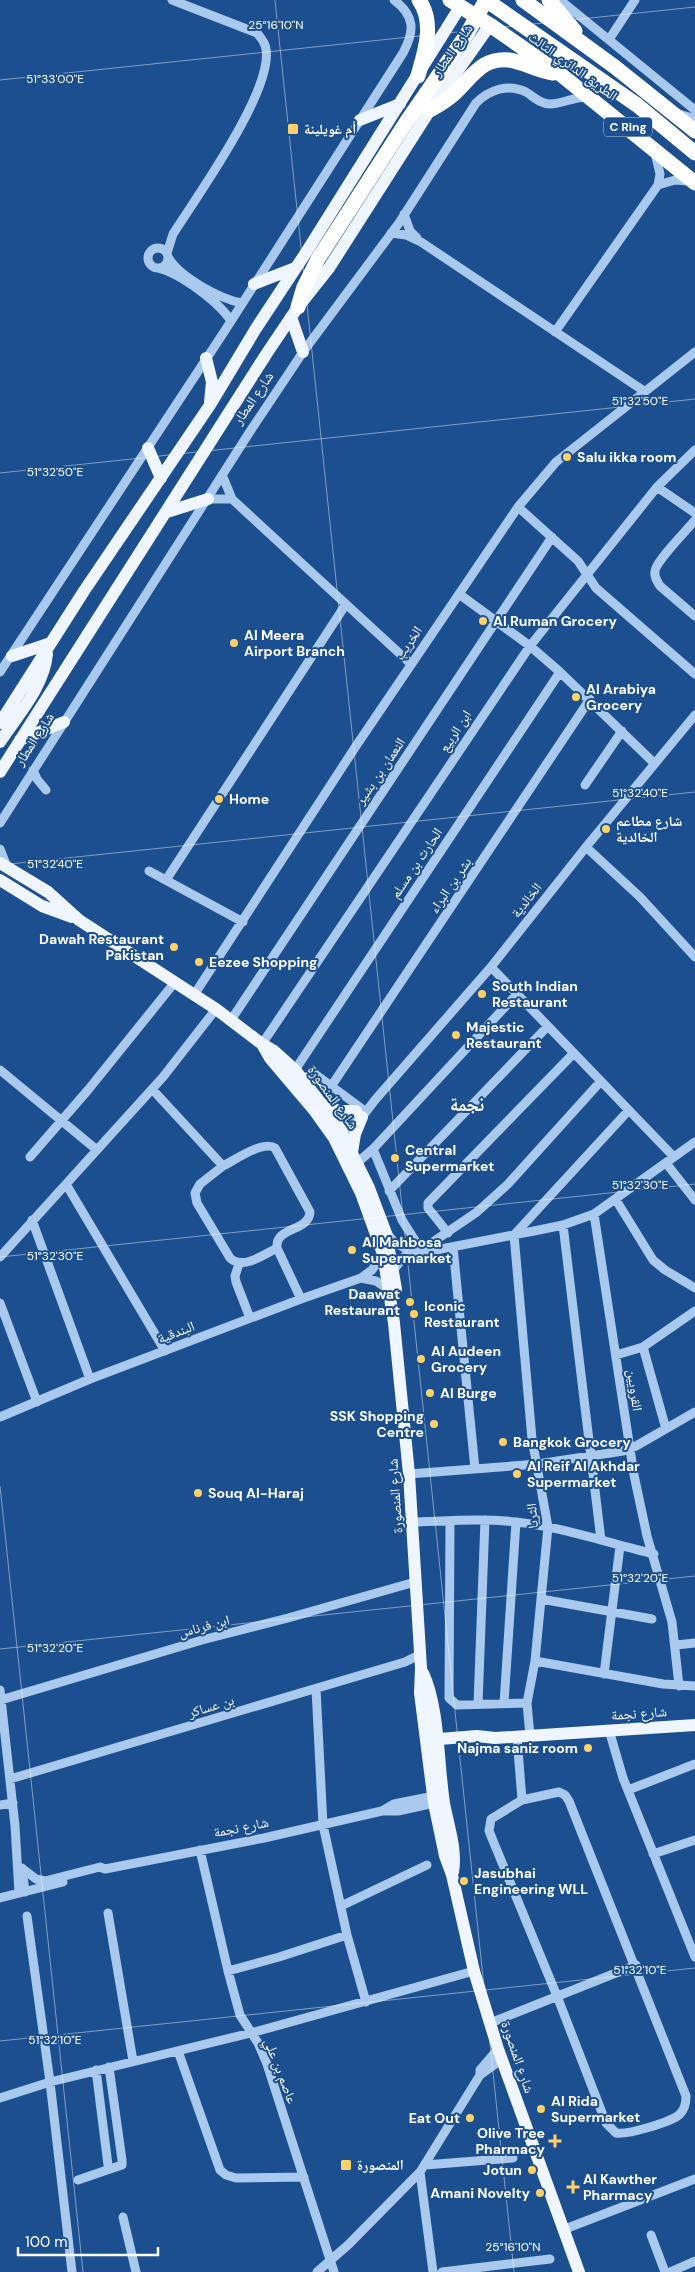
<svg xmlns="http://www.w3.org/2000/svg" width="695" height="2272" font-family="'DM Sans','Noto Naskh Arabic',sans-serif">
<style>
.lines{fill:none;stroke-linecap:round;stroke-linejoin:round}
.minor{stroke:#a9c9ee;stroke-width:9}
.major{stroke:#f0f6ff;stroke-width:12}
.highway{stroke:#fff;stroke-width:15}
.ticks{fill:none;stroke:#fff;stroke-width:1;stroke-opacity:0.45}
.poi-dot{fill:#ffd166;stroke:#1b4f8f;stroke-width:2}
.labels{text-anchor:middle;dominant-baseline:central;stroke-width:4;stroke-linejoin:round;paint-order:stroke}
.shield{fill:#1b4f8f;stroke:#bbcadd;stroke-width:1}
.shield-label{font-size:12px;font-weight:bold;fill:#fff}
.street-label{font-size:14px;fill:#fff;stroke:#1b4f8f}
.poi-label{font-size:14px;font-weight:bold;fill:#fff;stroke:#1b4f8f;text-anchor:start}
.district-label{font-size:19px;font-weight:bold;fill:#fff;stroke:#1b4f8f}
.ticks-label{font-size:12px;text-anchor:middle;fill:#fff;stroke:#1b4f8f;stroke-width:4;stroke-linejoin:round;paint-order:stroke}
</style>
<rect width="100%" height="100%" fill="#1b4f8f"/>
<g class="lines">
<path class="minor" d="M560,0L695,110
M610,38L635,0
M679,114L695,119
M658,185L675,180L689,181
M404,214L410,231L417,238
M391,233L406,235L421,242L644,391
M148 258a10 10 0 1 1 20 0a10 10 0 1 1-20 0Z
M167,253L173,234C197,196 273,91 266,49C265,42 261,38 257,33L172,0
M168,257C179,277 220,299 242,303
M158,268C180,273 219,302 231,321
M555,332L658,185L660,174L655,153
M223,477L232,499L411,664
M657,487L695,513
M208,499H232
M518,507L578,561L596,588L695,674
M695,520C687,530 656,561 655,571C654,577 657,581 660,586L695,616
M459,594L530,646L560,672L654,763
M0,672L224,332L403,53C415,31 415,16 394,0
M33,770L37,779L46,790
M585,785L622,731
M0,823L249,433L303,352L399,223L476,103C489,90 508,83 526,92C534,97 540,104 550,104C563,104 575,96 589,97
M586,847L640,897L695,957
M0,849L7,867
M149,871L243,922
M166,880L346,604
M491,967L674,1157
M194,995L356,746L518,507L556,462L695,352
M231,1020L552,537
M262,1044L530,646L657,487L695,450
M0,1070L97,1150
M295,1070L560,672
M302,1078L315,1074L361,1108
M332,1085L590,699
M152,1089L223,1166C235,1160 263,1140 275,1148L310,1212C309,1232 275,1226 277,1248L301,1299
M338,1135L362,1117L375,1100L491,967L586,847L695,715
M373,1149L402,1220L421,1250L477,1212L508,1184L601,1081
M30,1157L88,1090L175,982
M357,1163L373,1149L517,994
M666,1163L695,1200
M223,1166L200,1184L195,1193L197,1203L230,1258C243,1270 263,1255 277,1248
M66,1184L165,1351
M389,1191L548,1026
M616,1200L653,1260L665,1270L695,1288
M594,1214L634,1475L647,1536L672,1622L679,1686
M32,1220L90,1379
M563,1225L601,1540
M387,1233L394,1242L412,1252
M448,1233L428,1208V1203L574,1053
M453,1247L475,1469
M0,1257L163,1077L216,1009
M239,1264L235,1276L236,1282L250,1318
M394,1269L405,1256L412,1252L436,1250L534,1231L563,1225L594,1214L695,1142
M361,1278L376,1281L388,1289
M0,1303L37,1402
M643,1347L666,1429
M616,1355L643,1347L695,1311
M0,1417L90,1379L301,1299L361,1278L372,1270L383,1254
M409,1474L538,1464L623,1451L636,1446L695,1412
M450,1521L449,1698L457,1705L527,1703
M413,1522C447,1521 482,1518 516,1522C563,1527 608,1543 654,1554
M541,1599L652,1619
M676,1645L695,1643
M535,1661L663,1684L695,1686
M604,1674L620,1546
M316,1689L323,1825L347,1935L366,2002
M0,1690L15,1826L19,1893
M1,1700L202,1640L288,1618L415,1582
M504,1703L516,1522
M478,1704L485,1520
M609,1730L623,1778L695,1957
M530,1736L527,1703L535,1661L548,1527L532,1439L514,1235L629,1110
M517,1737L522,1800
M10,1779L405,1662L419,1655
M628,1790L695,1764
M559,1792L565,1795L569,1801L686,2096C686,2103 685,2109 680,2114C672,2122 627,2135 616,2133L606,2123L557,1996L489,1831L491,1819L522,1800Z
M0,1805L13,1803
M382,1811L394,1804L439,1795
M200,1850L228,1971L240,2015L258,2043L267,2064L334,2272
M653,1854L695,1840
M22,1868L25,1892
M23,1869L36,1879L45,1881L100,1867L105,1869L264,1838L382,1811H398L439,1802
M0,1898L63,1882
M341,1906L427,1865
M108,1913L133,2061
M27,1916L50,2082L72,2272
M228,1971L279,1957L347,1935
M490,2023L636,1965
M178,2051L220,2170L226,2175L236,2178L304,2177
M96,2070L108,2165L110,2169L122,2165V2160L109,2067
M480,2075L502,2059
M0,2098L50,2082L251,2033L474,1971
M425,2165L513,2158
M420,2172L433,2272
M78,2180L110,2169
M123,2217L136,2272
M565,2229L695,2179
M651,2235L665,2272
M317,2272L348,2245L420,2172L480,2075V2070L498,2049
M442,2272L550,2259
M670,2272L695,2261"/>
<path class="major" d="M360,120L400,104
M254,284L295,268
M291,317L303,352
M206,358L212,382L210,402
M148,448L161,478
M167,512L208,499
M12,656L51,643
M0,723L84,591L210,405L255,330L307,251L460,7
M20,740L64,722
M0,742C17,716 44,687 47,654
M0,772L267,353L298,307L329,268L430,110L490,25
M0,863L48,892L79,920L216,1009L262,1044L274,1051L295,1070L338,1125L369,1188L386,1233L396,1289
M0,880L42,906L72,917
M262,1044L270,1058L314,1110L334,1138L361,1193L383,1254L394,1323L409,1474L421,1668L420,1693L434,1803L445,1856L452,1875L474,1971L498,2049L579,2272
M324,1105L339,1111H356
M352,1152L355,1134L362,1117
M423,1673C439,1706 438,1765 444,1803C448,1825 457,1850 453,1872
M427,1740L477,1736L495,1738L695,1725"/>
<path class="highway" d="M450,0L490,25L559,73L695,183
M523,0L615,67L695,131
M549,0L575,31
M418,76C425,51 435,23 419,0
M430,110C439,105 447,100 455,93C472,77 482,57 509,60C524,62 537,71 553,73
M298,307L304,287L318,259L407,121L467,34L486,0L637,105L695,153"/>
</g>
<path class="ticks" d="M275,0L514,2272M0,80L695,7M0,473L695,399M0,865L695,792M0,1257L695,1184M0,1486L83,2272M0,1649L695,1576M0,2041L695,1968"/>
<g class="poi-dot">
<rect x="287" y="123" width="12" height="12" rx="2.5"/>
<circle cx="567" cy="457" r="5"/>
<circle cx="483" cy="621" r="5"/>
<circle cx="234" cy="643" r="5"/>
<circle cx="576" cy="697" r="5"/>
<circle cx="219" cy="799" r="5"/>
<circle cx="606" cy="829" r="5"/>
<circle cx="174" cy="947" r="5"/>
<circle cx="199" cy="962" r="5"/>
<circle cx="482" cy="994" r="5"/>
<circle cx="456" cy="1035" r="5"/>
<circle cx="395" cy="1158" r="5"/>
<circle cx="352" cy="1250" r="5"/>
<circle cx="410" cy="1302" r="5"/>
<circle cx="414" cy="1314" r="5"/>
<circle cx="421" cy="1359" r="5"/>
<circle cx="430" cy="1393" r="5"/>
<circle cx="434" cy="1424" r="5"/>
<circle cx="503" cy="1442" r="5"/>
<circle cx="517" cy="1474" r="5"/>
<circle cx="198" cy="1493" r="5"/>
<circle cx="588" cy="1748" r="5"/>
<circle cx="464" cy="1881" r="5"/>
<circle cx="541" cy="2109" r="5"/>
<circle cx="470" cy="2118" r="5"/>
<path d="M552.5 2133.5h5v5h5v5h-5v5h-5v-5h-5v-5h5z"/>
<rect x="340" y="2159" width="12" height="12" rx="2.5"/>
<circle cx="532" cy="2170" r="5"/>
<path d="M570.5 2179.5h5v5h5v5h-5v5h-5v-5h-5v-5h5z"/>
<circle cx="540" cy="2193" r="5"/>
</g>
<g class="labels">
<rect class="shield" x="604" y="117.5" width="48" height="19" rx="4"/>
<g class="shield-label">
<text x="628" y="127">C Ring</text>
</g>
<g class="street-label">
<text transform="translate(452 50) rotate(-55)">شارع المطار</text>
<text transform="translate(573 66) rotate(36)">الطريق الدائري الثالث</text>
<text transform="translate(253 398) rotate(-56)">شارع المطار</text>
<text transform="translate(408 643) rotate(-56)">الخريب</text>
<text transform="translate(455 731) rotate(-57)">ابن الربيع</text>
<text transform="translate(34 739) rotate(-57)">شارع المطار</text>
<text transform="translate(380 771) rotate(-56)">النعمان بن بشير</text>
<text transform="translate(416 863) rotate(-56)">الحارث بن مسلم</text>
<text transform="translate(450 885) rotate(-56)">بشر بن البراء</text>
<text transform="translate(526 900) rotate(-52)">الخالدية</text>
<text transform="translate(333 1097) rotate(54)">شارع المنصورة</text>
<text transform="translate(176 1332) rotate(-21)">البندقية</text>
<text transform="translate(635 1390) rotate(82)">القرويين</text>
<text transform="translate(395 1496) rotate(-94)">شارع المنصورة</text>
<text transform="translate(532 1516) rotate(-95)">الثريا</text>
<text transform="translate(204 1626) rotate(-15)">ابن فرناس</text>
<text transform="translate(211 1706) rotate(-17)">بن عساكر</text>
<text transform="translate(639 1713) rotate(-4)">شارع نجمة</text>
<text transform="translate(241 1827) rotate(-11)">شارع نجمة</text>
<text transform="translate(518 2057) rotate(71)">شارع المنصورة</text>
<text transform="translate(281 2071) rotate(69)">عاصم بن علي</text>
</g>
<g class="poi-label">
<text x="304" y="129">أم غويلينة</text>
<text x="577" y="457">Salu ikka room</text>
<text x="493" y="621">Al Ruman Grocery</text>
<text x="244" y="635">Al Meera<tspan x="244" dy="16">Airport Branch</tspan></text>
<text x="586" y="689">Al Arabiya<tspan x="586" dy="16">Grocery</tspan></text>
<text x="229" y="799">Home</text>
<text x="616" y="821">شارع مطاعم<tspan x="616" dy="16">الخالدية</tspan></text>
<text x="164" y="939" text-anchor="end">Dawah Restaurant<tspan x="164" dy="16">Pakistan</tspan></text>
<text x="209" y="962">Eezee Shopping</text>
<text x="492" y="986">South Indian<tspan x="492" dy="16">Restaurant</tspan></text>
<text x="466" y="1027">Majestic<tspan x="466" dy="16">Restaurant</tspan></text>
<text x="405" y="1150">Central<tspan x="405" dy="16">Supermarket</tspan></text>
<text x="362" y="1242">Al Mahbosa<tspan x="362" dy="16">Supermarket</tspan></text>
<text x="400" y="1294" text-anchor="end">Daawat<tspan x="400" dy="16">Restaurant</tspan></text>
<text x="424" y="1306">Iconic<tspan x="424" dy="16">Restaurant</tspan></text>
<text x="431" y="1351">Al Audeen<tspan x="431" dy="16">Grocery</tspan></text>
<text x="440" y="1393">Al Burge</text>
<text x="424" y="1416" text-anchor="end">SSK Shopping<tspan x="424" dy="16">Centre</tspan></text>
<text x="513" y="1442">Bangkok Grocery</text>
<text x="527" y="1466">Al Reif Al Akhdar<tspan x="527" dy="16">Supermarket</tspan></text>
<text x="208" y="1493">Souq Al-Haraj</text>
<text x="578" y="1748" text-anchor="end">Najma saniz room</text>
<text x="474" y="1873">Jasubhai<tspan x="474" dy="16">Engineering WLL</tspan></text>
<text x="551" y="2101">Al Rida<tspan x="551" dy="16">Supermarket</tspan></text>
<text x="460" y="2118" text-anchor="end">Eat Out</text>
<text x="545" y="2133" text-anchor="end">Olive Tree<tspan x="545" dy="16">Pharmacy</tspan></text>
<text x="357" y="2165">المنصورة</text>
<text x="522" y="2170" text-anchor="end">Jotun</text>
<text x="583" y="2179">Al Kawther<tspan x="583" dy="16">Pharmacy</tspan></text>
<text x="530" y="2193" text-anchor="end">Amani Novelty</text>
</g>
<g class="district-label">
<text x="467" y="1104">نجمة</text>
</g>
</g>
<g class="ticks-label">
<text x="276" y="29">25°16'10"N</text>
<text x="55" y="83">51°33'00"E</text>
<text x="640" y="405">51°32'50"E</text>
<text x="55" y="476">51°32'50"E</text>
<text x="640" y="797">51°32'40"E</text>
<text x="55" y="868">51°32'40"E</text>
<text x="640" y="1189">51°32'30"E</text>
<text x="55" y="1260">51°32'30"E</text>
<text x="640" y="1582">51°32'20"E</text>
<text x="55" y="1652">51°32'20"E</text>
<text x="640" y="1974">51°32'10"E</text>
<text x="55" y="2044">51°32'10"E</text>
<text x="513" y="2251">25°16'10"N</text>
</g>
<path d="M18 2247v8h140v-8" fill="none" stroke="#ffffff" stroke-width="2.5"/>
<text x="25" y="2247" font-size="15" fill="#ffffff" stroke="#1b4f8f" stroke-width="4" paint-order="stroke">100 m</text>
</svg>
